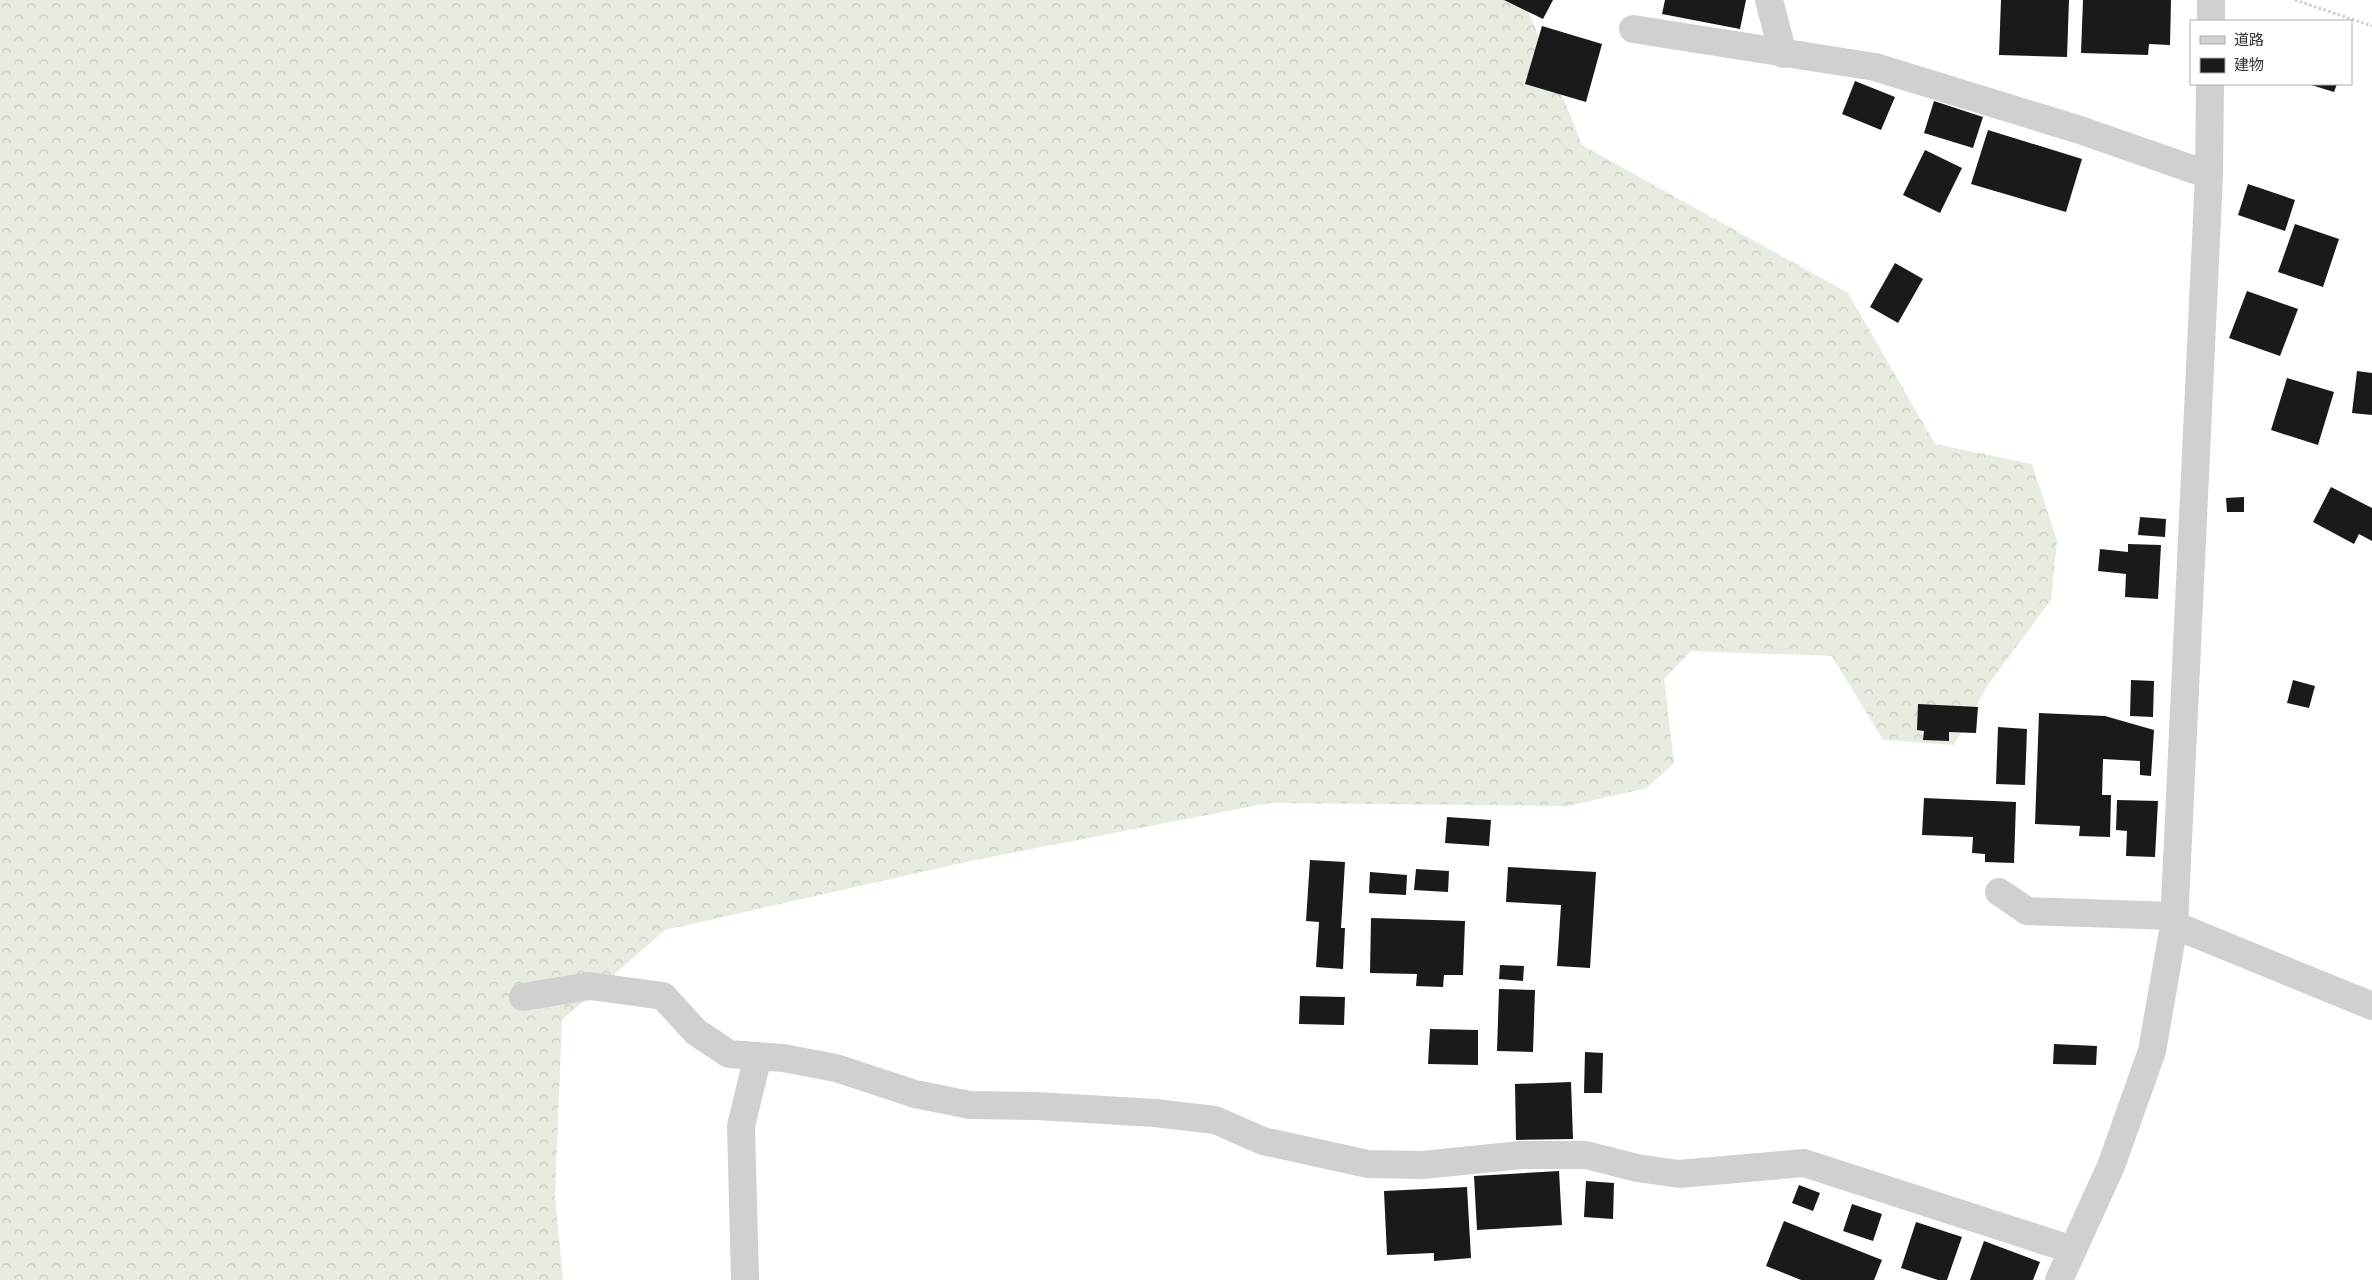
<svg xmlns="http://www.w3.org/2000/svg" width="2372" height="1280" font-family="'Asap Condensed','Noto Sans JP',sans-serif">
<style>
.forest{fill:url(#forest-crowns)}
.building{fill:#1a1a1a}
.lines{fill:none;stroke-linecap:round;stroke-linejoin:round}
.path{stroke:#cdcdcd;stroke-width:3;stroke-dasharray:2.5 2.5;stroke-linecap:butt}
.minor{stroke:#d0d0d0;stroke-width:28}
</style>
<defs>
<pattern id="forest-crowns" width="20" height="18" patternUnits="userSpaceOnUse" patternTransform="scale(1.25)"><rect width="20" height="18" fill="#e6ecdf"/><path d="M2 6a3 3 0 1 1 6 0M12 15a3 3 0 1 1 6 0" fill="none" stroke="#c6cbc0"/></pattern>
</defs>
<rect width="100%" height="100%" fill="#fff"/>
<path class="forest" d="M0,0H1524L1582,145L1848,293L1935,444L2032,464L2057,541L2051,600L1987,686L1954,745L1883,740L1832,656L1691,651L1664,679L1674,763L1647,788L1568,806L1269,803L975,860L665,930L562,1020L555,1196L563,1280H0Z"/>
<path class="building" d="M1504,0H1553L1543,19Z
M1665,0H1746L1740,29L1662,14Z
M2001,0H2069L2067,57L1999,55Z
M2083,0H2171L2170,45L2149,44L2148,55L2081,53Z
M1542,26L1602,44L1586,102L1525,84Z
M1855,81L1895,97L1881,130L1842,114Z
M2308,84H2337L2334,92Z
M1934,101L1983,117L1973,148L1924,133Z
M1988,130L2082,159L2066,212L1971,184Z
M1925,150L1962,168L1940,213L1903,195Z
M2248,184L2295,200L2285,231L2238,215Z
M2295,224L2339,239L2323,287L2278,272Z
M1895,263L1923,279L1898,323L1870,307Z
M2247,291L2298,309L2280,356L2229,338Z
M2357,371L2372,373V415L2352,413Z
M2287,378L2334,392L2318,445L2271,430Z
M2331,487L2372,508V541L2359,534L2354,544L2313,522Z
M2244,497V512H2227L2226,498Z
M2140,517L2166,519L2165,537L2138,535Z
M2128,544L2161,545L2158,599L2125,597L2126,574L2098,571L2100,549L2128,552Z
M2131,680L2154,681L2153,717L2130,716Z
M2293,680L2315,686L2309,708L2287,703Z
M1918,704L1978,707L1976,733L1949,732V741L1923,740L1924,731L1917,730Z
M2039,713L2105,716L2154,730L2151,776L2140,775V761L2103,759L2102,795H2111L2110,837L2079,836L2080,826L2035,824Z
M1998,727L2027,729L2025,785L1996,784Z
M1924,798L2016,802L2014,863L1985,862V854L1972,853L1973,837L1922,835Z
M2117,800L2158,801L2155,857L2126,856L2127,831L2116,830Z
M1447,817L1491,820L1489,846L1445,843Z
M1310,860L1345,862L1341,928H1345L1343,969L1316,967L1319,922L1306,921Z
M1508,867L1596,872L1590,968L1557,966L1561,905L1506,902Z
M1416,869L1449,871L1448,892L1414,890Z
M1370,872L1407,875L1406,895L1369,893Z
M1371,918L1465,921L1463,975H1444L1443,987L1416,986L1417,974L1370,973Z
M1500,965L1524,966L1523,981L1499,979Z
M1499,989L1535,990L1533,1052L1497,1051Z
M1300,996L1345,997L1344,1025L1299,1024Z
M1430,1029L1478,1030V1065L1428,1064Z
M2054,1044L2097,1046L2096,1065L2053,1064Z
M1585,1052L1603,1053L1602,1093H1584Z
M1571,1082L1573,1139L1516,1140L1515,1084Z
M1559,1171L1562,1225L1477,1230L1474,1176Z
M1586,1181L1614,1183L1613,1219L1584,1217Z
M1799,1185L1820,1193L1813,1211L1792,1203Z
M1467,1187L1471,1258L1434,1261V1253L1387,1255L1384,1191Z
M1852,1204L1882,1214L1873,1241L1843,1231Z
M1784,1221L1882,1260L1874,1280H1801L1766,1266Z
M1916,1222L1962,1237L1947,1280H1938L1901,1268Z
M1984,1241L2040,1262L2033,1280H1970Z"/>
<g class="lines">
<path class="path" d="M2295,0L2372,26"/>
<path class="minor" d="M1769,0L1783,54
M2211,21V0
M1633,29L1875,67L2080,130L2209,175
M1999,892L2027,911L2175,916
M2174,925L2372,1006
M523,997L590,986L663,996L696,1032L729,1054L783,1058L836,1068L915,1094L970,1105L1037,1106L1155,1113L1215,1120L1263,1141L1368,1164L1423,1165L1521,1155H1586L1637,1168L1679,1174L1804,1163L2073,1250
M745,1280L741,1126L758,1056
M2059,1280L2111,1166L2152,1051L2174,925L2209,175L2210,84"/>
</g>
<rect x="2190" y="20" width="162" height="65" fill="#ffffff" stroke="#adadad"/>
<rect x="2200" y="36" width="25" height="8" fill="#d0d0d0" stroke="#adadad"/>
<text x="2234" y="45" font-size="15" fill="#333333">道路</text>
<rect x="2200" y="58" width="25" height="15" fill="#1a1a1a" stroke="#adadad"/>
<text x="2234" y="70" font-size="15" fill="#333333">建物</text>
</svg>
